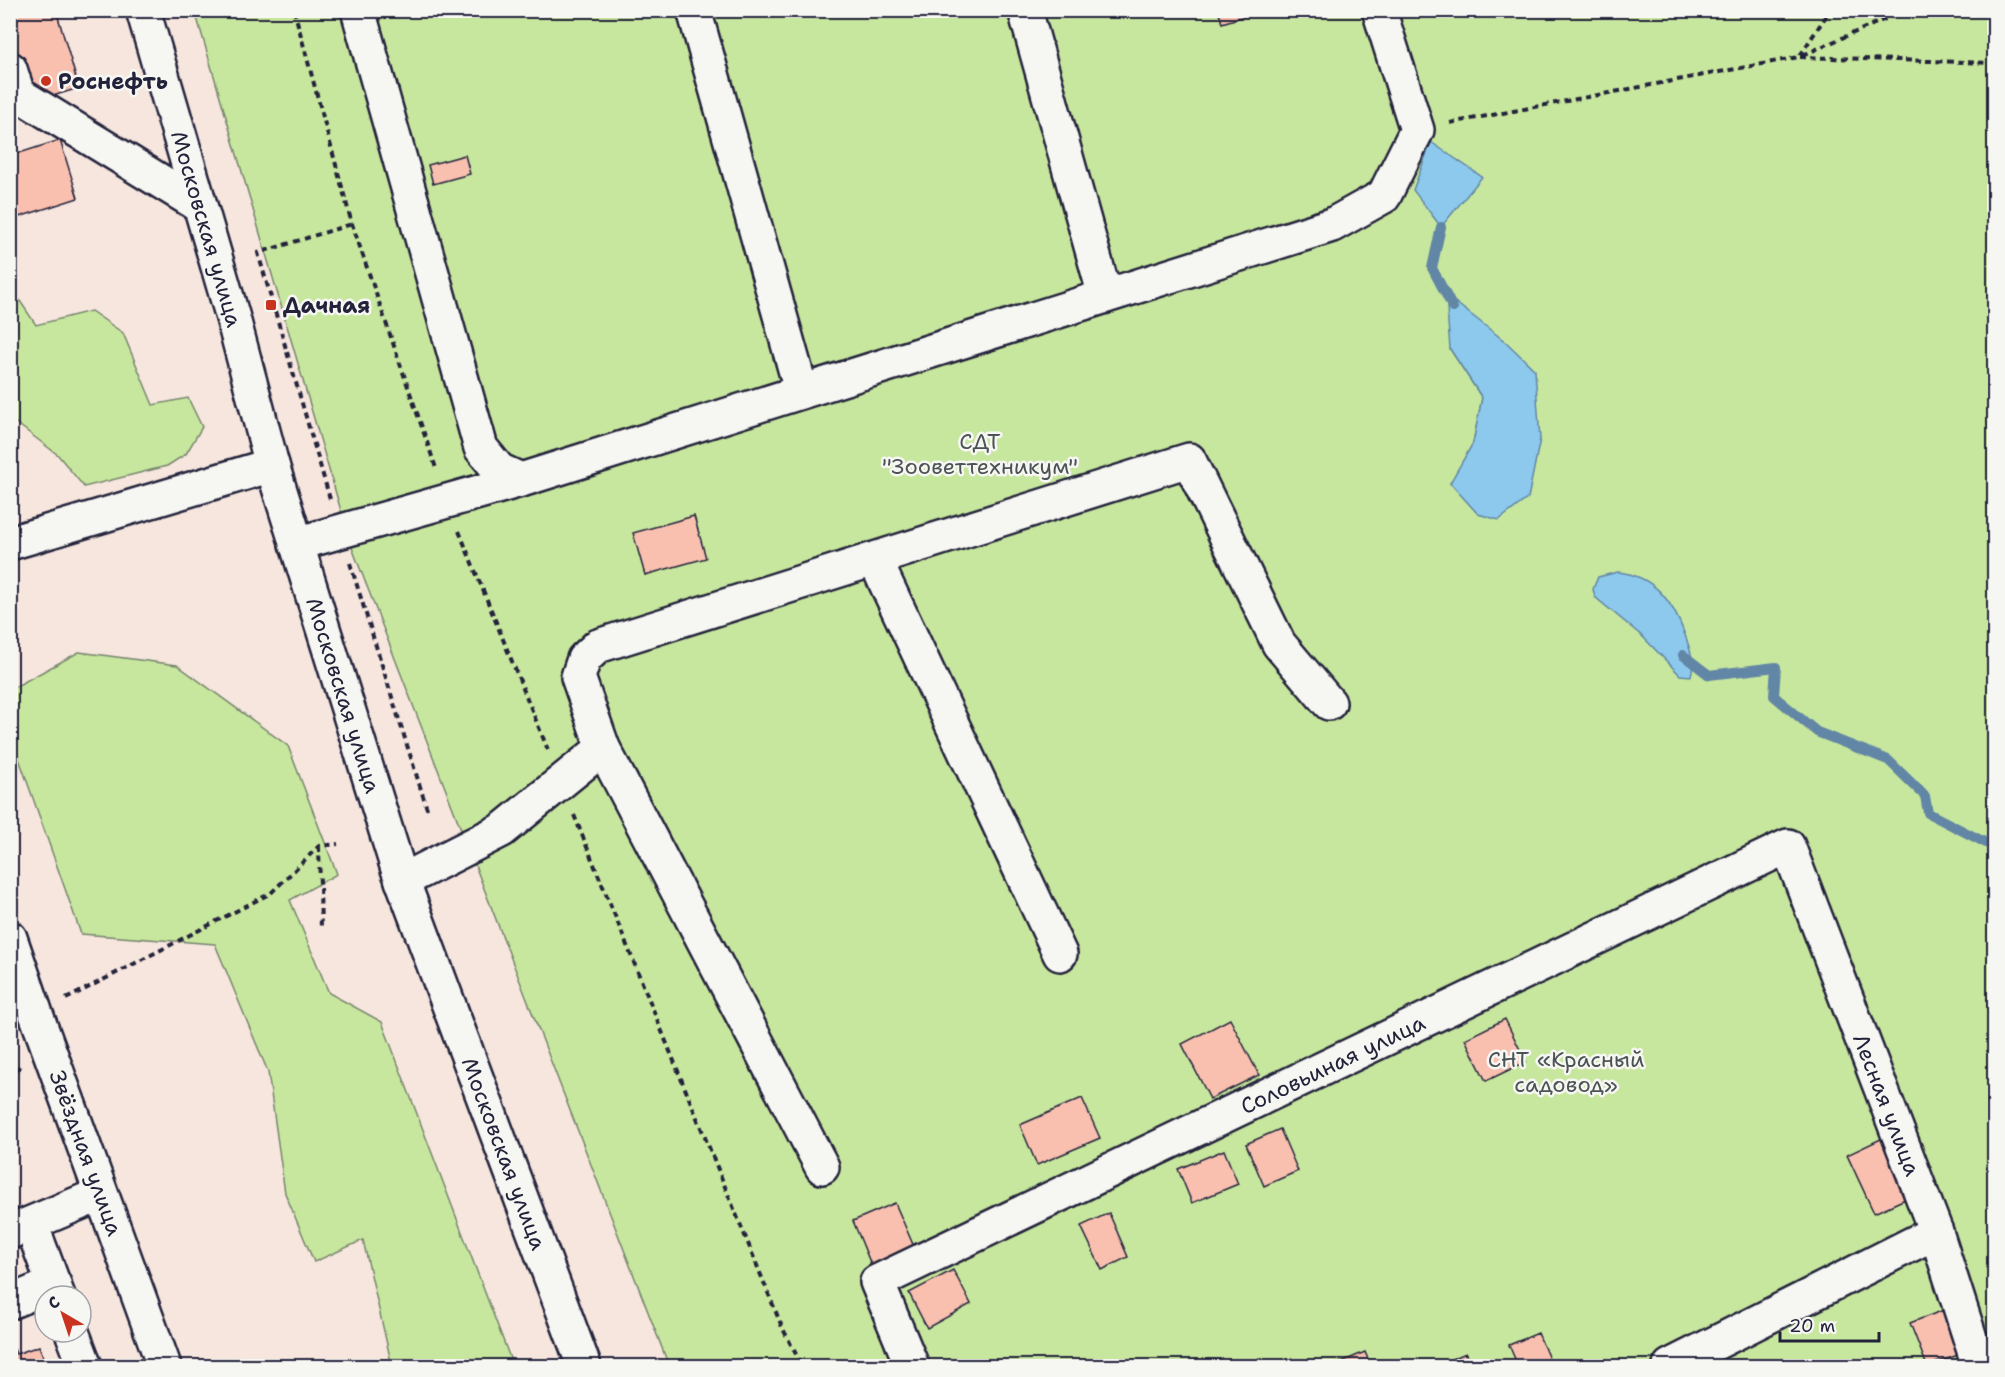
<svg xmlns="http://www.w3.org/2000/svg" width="2005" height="1377" font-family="'Shantell Sans',sans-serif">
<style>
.green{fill:#c8e79e;stroke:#75846c;stroke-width:1.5;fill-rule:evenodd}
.water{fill:#8cc9ec;stroke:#6286a5;stroke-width:1.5}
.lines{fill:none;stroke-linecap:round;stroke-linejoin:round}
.stream{stroke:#6286a5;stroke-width:10}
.building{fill:#f9c0b0;stroke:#22223b;stroke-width:1.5}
.minor-casing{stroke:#22223b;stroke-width:38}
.major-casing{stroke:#22223b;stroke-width:38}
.path{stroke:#22223b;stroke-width:4;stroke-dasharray:6 4.5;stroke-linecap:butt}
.minor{stroke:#f6f6f2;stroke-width:33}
.major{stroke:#f6f6f2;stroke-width:33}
.poi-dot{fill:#c8321e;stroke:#f6f6f2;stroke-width:2}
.labels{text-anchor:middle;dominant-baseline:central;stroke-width:5;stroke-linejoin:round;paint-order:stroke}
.poi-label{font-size:22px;font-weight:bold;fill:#22223b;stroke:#f6f6f2;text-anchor:start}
.street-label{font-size:22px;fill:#22223b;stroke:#f6f6f2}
.park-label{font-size:22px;fill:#4c5354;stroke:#f6f6f2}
</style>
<rect width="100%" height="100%" fill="#f7e6de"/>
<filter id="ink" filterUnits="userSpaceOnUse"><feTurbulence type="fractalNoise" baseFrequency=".0167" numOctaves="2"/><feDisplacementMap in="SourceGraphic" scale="12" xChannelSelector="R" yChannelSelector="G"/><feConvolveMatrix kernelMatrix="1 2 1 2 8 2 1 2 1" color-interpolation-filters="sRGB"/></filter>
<g filter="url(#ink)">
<path class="green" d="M195,11H1994V1366H669L351,545ZM1450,349L1540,439L1451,483L1473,443L1482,398Z
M10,286L36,325L91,311L123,333L153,405L188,398L202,427L186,454L167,466L84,487L58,455L11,419Z
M79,652L177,665L288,746L337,874L290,900L329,993L382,1022L513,1366H392L363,1240L314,1262L285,1193L268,1072L215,944L81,934L11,736V689Z"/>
<path class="water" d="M1431,142L1482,177L1441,227L1413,190Z
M1446,295L1506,342L1535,370L1540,439L1528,498L1499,520L1478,514L1450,483L1473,443L1482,398L1450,349Z
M1618,572C1655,576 1673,602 1685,635C1690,650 1695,661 1691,676L1680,675L1643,637L1595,597L1593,589L1598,577Z"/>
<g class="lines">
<path class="stream" d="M1441,227L1432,268L1453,308
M1683,655L1709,675L1776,667L1774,696L1817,732L1888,760L1925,796L1928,813L1994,847"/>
</g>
<path class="building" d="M10,10H56L79,88L10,109Z
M1218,10H1264L1222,23Z
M60,140L78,198L19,217L10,190V156Z
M465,155L470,174L433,184L428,165Z
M694,516L706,558L645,575L633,533Z
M1230,1019L1259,1075L1210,1099L1182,1044Z
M1505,1019L1526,1062L1486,1081L1465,1039Z
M1082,1098L1100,1138L1037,1165L1020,1125Z
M1280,1129L1298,1171L1264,1186L1246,1144Z
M1885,1137L1912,1196L1874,1213L1847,1155Z
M1224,1150L1238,1184L1192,1203L1178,1169Z
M895,1203L915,1249L872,1267L853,1221Z
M1109,1213L1128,1257L1102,1270L1081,1226Z
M953,1270L971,1304L927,1328L909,1293Z
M1944,1310L1961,1354L1927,1366L1910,1323Z
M1538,1333L1552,1366H1518L1509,1345Z
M12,1344L16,1354L39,1346L47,1366H10Z
M1365,1352L1371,1366H1332Z
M1466,1353L1472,1366H1438L1437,1365Z"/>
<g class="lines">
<defs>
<g id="minor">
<path d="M358,10L481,448L499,470L521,480"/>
<path d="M694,10L801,390"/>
<path d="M1025,10L1105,296"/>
<path d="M10,69L18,94L199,205"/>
<path d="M10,543L272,465"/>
<path d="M296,544L521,480L1332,225L1384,196L1417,130L1379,10"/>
<path d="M875,560L1060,954"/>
<path d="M402,881L502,830L603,748"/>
<path id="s1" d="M10,938L36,1014L164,1366"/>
<path d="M822,1167L603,748L578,677L584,659L598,646L1189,460L1279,644L1329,703"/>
<path d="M31,1224L58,1296"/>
<path d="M10,1232L101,1194"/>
<path d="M10,1302L54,1284"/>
<path d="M72,1332L85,1366"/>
<path id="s2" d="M912,1366L877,1282L1788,846L1936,1232L1979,1366"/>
<path d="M1670,1366L1936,1232"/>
</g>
<g id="major">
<path id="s3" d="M143,10L233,318L272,465L398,869L584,1366"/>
</g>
</defs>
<use href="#minor" class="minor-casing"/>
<use href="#major" class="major-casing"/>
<path class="path" d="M294,10L352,224L437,471
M1803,55L1906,10
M1800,57L1994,63
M1450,123L1799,57L1830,10
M330,499L258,253L352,224
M459,531L548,750
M350,563L428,812
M574,815L782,1327L802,1366
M319,846L321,928
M66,999L271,893L319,846L338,844
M10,1091L19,1066"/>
<use href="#minor" class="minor"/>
<use href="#major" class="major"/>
</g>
</g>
<g class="poi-dot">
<circle cx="46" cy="81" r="6"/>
<rect x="265" y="299" width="12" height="12" rx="3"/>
</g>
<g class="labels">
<g class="poi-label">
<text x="58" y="81">Роснефть</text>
<text x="283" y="305">Дачная</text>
</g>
<g class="street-label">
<text stroke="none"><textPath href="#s3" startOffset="228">Московская улица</textPath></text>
<text stroke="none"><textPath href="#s3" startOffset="714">Московская улица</textPath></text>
<text stroke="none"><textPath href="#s2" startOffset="596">Соловьиная улица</textPath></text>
<text stroke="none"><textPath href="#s2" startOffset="1378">Лесная улица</textPath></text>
<text stroke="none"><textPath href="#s1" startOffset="228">Звёздная улица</textPath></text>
<text stroke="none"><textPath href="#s3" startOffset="1200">Московская улица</textPath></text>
</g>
<g class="park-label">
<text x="980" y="441">СДТ<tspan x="980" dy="25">"Зооветтехникум"</tspan></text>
<text x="1566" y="1059">СНТ «Красный<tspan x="1566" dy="25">садовод»</tspan></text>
</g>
</g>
<rect width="2005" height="1377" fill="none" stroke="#f6f6f2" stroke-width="36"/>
<rect x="18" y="18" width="1969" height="1341" fill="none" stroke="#22223b" stroke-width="2" filter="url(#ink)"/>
<g transform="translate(63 1314) rotate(321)"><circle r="28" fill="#f6f6f2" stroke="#a1a1a9" stroke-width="1.5"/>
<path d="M0-4.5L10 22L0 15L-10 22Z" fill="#c8321e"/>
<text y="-9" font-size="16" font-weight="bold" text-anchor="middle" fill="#22223b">С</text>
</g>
<path d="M1780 1332v9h99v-9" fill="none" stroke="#22223b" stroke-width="3"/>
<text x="1789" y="1332" font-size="18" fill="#22223b" stroke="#f6f6f2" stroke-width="4.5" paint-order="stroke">20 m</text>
</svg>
